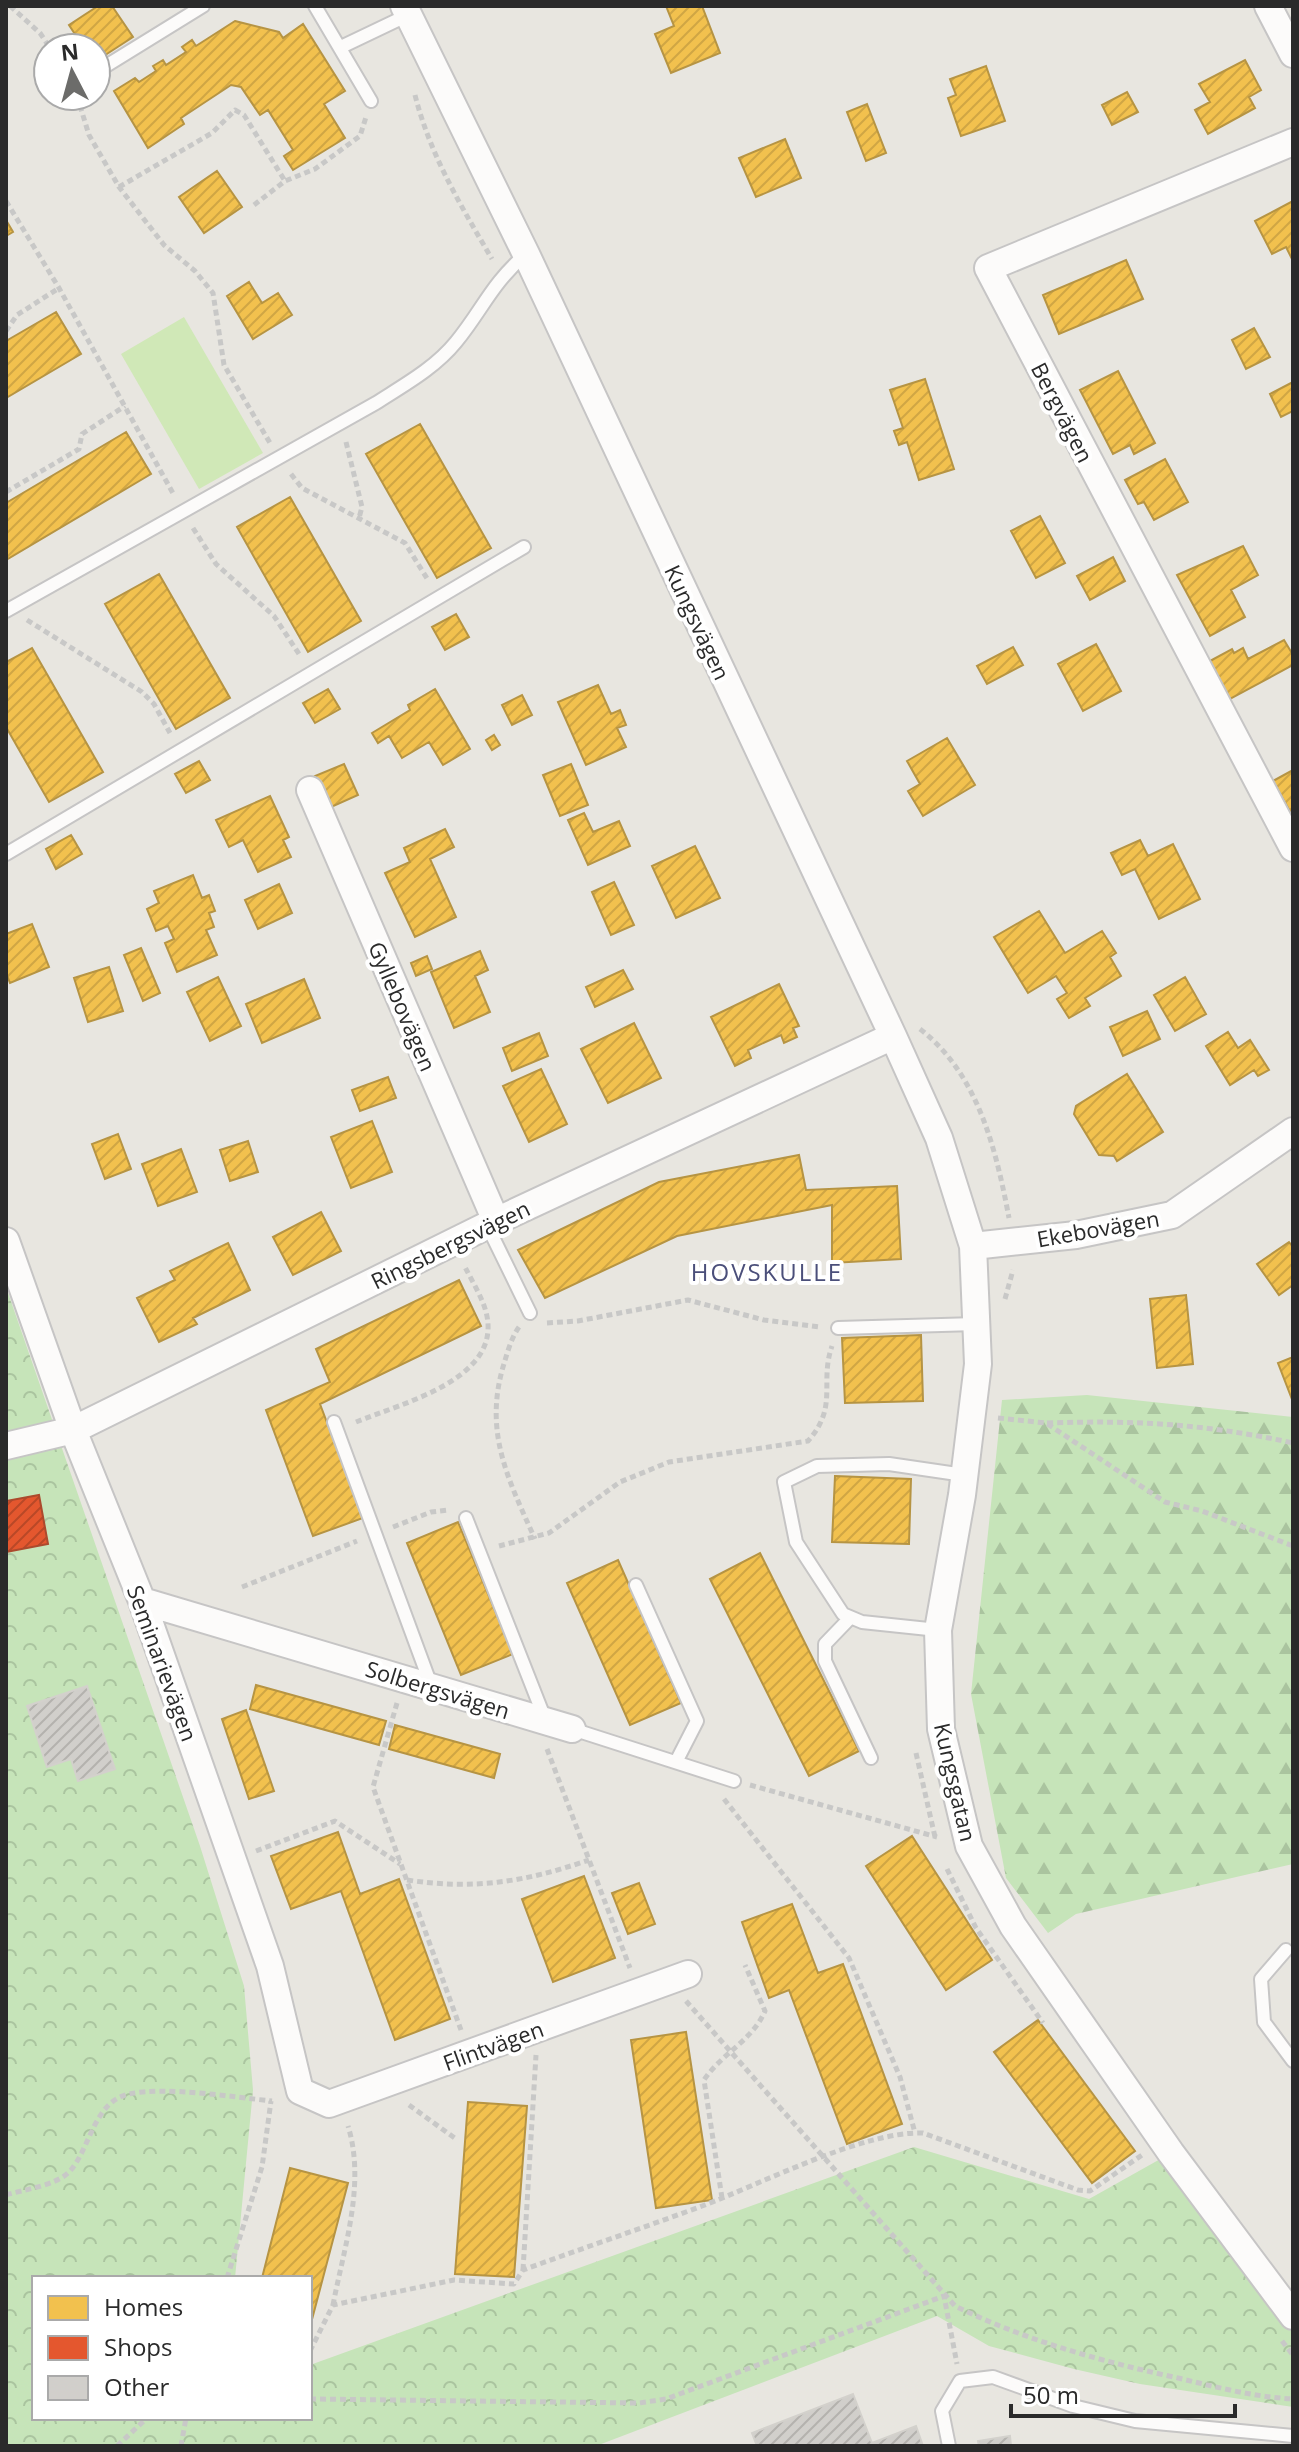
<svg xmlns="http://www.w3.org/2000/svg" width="1299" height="2452" font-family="'Open Sans',sans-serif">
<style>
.forest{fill:url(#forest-firs)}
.park{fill:url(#park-crowns)}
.pitch{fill:#d0e8b7}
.homes{fill:url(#homes-hatch);stroke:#b69443;stroke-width:2}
.shops{fill:url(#shops-hatch);stroke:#ac4a2d;stroke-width:2}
.building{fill:url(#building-hatch);stroke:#d3d1cc;stroke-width:2}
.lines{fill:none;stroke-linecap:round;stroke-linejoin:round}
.lane-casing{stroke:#c6c5c5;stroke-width:16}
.street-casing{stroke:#c6c5c5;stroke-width:30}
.path{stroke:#c8c8c7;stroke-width:5;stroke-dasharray:6 4;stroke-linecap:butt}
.lane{stroke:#fcfbfa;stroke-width:12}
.street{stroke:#fcfbfa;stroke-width:26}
.labels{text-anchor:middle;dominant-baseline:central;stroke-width:8;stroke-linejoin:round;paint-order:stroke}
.street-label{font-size:22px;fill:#2a2a2a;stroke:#fff}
.neighbourhood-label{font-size:24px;letter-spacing:2px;fill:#4b4f7a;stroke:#fff}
</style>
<defs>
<pattern id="forest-firs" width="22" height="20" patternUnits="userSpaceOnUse" patternTransform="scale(2)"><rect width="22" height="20" fill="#c6e4b9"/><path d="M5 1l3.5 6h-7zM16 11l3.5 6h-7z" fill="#aac49f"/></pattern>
<pattern id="park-crowns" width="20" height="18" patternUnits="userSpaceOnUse" patternTransform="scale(2)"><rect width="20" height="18" fill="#c6e4b9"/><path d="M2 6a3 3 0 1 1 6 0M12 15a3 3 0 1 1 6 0" fill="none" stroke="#aac49f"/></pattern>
<pattern id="homes-hatch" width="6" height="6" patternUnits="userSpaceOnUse" patternTransform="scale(2)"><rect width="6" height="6" fill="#f2c14e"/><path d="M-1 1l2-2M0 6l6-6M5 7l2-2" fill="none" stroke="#d0a644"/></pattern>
<pattern id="shops-hatch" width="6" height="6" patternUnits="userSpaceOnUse" patternTransform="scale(2)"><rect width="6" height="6" fill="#e4572e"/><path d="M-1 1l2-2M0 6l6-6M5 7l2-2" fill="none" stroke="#b94827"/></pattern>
<pattern id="building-hatch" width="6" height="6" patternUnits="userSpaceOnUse" patternTransform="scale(2)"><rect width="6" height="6" fill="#d1cfcb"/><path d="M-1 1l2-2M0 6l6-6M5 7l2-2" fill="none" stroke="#b4b2ae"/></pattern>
</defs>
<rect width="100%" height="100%" fill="#e8e6e0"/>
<path class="forest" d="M1087,1395L1293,1417V1864L1076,1914L1048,1933L1006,1878L971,1694L1002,1400Z"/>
<path class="park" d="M6,1287L200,1846L244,1986L253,2090L235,2278H34V2418H310V2365L914,2147L1089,2199L1171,2153L1293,2317V2407L1140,2384L1074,2369L989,2346L937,2316L596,2446H6Z"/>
<path class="pitch" d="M184,317L263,453L199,489L121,354Z"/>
<path class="homes" d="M98,6H112L133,37L96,61V48H84L69,25Z
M666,6H702L720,53L671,73L655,34L674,26Z
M235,21L279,32L283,38L303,24L345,91L324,104L345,138L293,170L284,156L293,150L268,110L260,115L241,87L231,85L181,118L184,124L148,148L114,91L135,78L139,82L156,71L153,66L163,60L166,65L186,52L182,47L192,40L196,46Z
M1245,60L1261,90L1249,97L1255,108L1208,134L1195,110L1210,102L1199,84Z
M986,66L1005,121L961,136L948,98L956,95L950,79Z
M1127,92L1138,112L1112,125L1102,105Z
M867,104L886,153L866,161L847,112Z
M785,139L801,178L756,197L739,158Z
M217,171L242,207L204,233L179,197Z
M1293,201V261L1286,247L1272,254L1255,221Z
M6,220L13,232L6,236Z
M1126,260L1143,299L1059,334L1043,295Z
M249,282L262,303L278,293L292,315L253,339L227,296Z
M56,312L81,354L6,398V341Z
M1254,328L1270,357L1246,369L1232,340Z
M1118,371L1155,443L1134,454L1130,445L1113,454L1080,390Z
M925,379L954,469L919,480L907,442L899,445L894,431L903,428L890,390Z
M1293,382V411L1281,417L1270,394Z
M420,424L491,548L437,578L366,454Z
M126,432L151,474L6,560V503Z
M1165,459L1188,502L1154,520L1144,502L1138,504L1125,480Z
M290,497L361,621L308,652L237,527Z
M1040,516L1065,563L1036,578L1011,531Z
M1243,546L1258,575L1231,590L1245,617L1210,636L1177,575Z
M1113,557L1125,581L1090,600L1077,576Z
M159,574L230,698L176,729L105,604Z
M456,614L469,637L445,650L432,627Z
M1284,640L1293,655V665L1230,699L1210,661L1232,649L1234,653L1243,648L1248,659Z
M1096,644L1121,691L1083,711L1058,664Z
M1013,647L1023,665L987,684L977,666Z
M32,648L103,772L49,802L6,727V662Z
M598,685L611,714L620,710L626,725L617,728L626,747L586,765L558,702Z
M328,689L340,709L315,723L303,703Z
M435,689L470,749L443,765L429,742L402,758L389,736L378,743L372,733L410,710L408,705Z
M522,695L532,715L512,725L502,705Z
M494,735L500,745L492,750L486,740Z
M947,738L975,785L923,816L908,791L920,784L907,761Z
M199,761L210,780L186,793L175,774Z
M344,764L358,795L329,808L315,776Z
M571,764L588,805L560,816L543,775Z
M1293,770V817L1273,781Z
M270,796L289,837L283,840L291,857L258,872L243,840L229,847L216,820Z
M584,813L593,832L619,821L630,846L588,865L568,820Z
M445,829L454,847L430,859L456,917L415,937L385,873L410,862L404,848Z
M71,835L82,854L56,869L46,849Z
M1140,840L1148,856L1173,844L1200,899L1159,919L1135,869L1122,875L1111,853Z
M695,846L720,898L676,918L652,866Z
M193,875L202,898L209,895L215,911L209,913L214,927L206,930L217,955L177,972L165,943L174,939L168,926L156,931L147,909L159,903L154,891Z
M614,882L634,925L611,935L592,892Z
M279,884L292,913L258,929L245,900Z
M1039,911L1065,953L1102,931L1116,953L1110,957L1121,976L1085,998L1090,1006L1069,1018L1057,999L1067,993L1056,976L1028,993L994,937Z
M32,924L49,967L10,983L6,973V934Z
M141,948L160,993L143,1001L124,955Z
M480,951L488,970L475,976L490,1012L454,1028L431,972Z
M427,956L432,969L416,976L411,963Z
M109,967L123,1011L88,1022L74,978Z
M623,970L633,989L595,1007L586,987Z
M218,977L241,1026L210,1041L187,992Z
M1185,977L1206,1014L1175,1031L1154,995Z
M304,979L320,1018L262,1043L246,1004Z
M779,984L799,1026L793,1028L797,1037L784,1043L781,1035L748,1050L751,1058L735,1066L711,1017Z
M1147,1011L1160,1039L1123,1056L1110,1027Z
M634,1023L661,1078L608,1103L581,1049Z
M1228,1032L1238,1048L1250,1040L1269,1070L1258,1076L1254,1070L1230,1085L1206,1046Z
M539,1033L548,1056L512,1071L503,1048Z
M541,1069L567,1124L529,1142L503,1086Z
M1127,1074L1163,1132L1117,1161L1114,1156L1099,1155L1074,1114L1076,1106Z
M388,1077L396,1098L360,1111L352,1090Z
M372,1121L392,1172L351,1188L331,1137Z
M118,1134L131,1169L105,1179L92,1144Z
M248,1141L258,1172L230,1181L220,1150Z
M181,1149L197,1192L158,1206L142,1164Z
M799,1155L806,1190L897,1186L901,1259L832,1263V1205L677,1236L545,1298L518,1250L659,1182Z
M321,1212L341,1251L293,1275L273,1237Z
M1289,1242L1293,1247V1285L1279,1295L1257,1264Z
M228,1243L250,1290L193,1318L197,1324L159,1342L137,1298L175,1280L170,1271Z
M459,1280L481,1326L320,1404L363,1518L313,1536L266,1410L330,1382L316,1349Z
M1186,1295L1193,1364L1157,1368L1150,1299Z
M921,1335L923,1401L845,1403L842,1338Z
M1293,1357V1402L1278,1363Z
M835,1476L911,1479L909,1544L832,1542Z
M458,1522L513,1654L461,1675L407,1543Z
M760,1553L859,1751L809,1776L710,1579Z
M618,1560L681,1703L630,1725L567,1583Z
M256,1685L386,1721L379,1745L250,1709Z
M246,1710L274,1791L249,1799L222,1719Z
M395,1725L500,1754L494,1778L389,1749Z
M338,1832L360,1894L399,1879L450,2019L395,2040L341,1891L291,1909L271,1856Z
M912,1836L992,1960L946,1990L866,1866Z
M584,1876L615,1958L553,1982L522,1899Z
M639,1883L655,1924L628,1934L612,1893Z
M792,1904L818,1973L843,1964L902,2124L847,2144L789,1990L769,1998L742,1922Z
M1038,2020L1135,2151L1092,2183L994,2052Z
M686,2032L712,2200L656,2208L631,2040Z
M468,2102L527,2106L514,2277L455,2274Z
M290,2168L348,2183L310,2327V2278H262Z"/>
<path class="shops" d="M39,1495L48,1544L6,1552V1501Z"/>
<path class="building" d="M87,1686L115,1769L78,1781L71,1759L47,1767L27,1706Z
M853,2394L872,2443L916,2426L923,2446H757L752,2433Z
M1010,2436L1011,2446H979L978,2441Z"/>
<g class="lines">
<defs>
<path id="lane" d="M315,6L371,101
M341,47L408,15
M101,69L203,6
M6,611L376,403C404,385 435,368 456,342C483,309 491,284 526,254
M6,854L524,547
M487,1225L530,1313
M838,1328L976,1324
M334,1422L431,1685
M466,1518L545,1719
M636,1585L697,1721L676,1762
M850,1618L825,1644V1661L871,1758
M938,1630L862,1622L843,1614L796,1542L784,1482L817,1466L889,1464L964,1475
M572,1729L734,1781
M1286,1950L1261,1979L1264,2022L1293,2061
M949,2446L942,2411L960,2381L993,2377L1073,2406L1135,2421L1293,2436"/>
<path id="street" d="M404,6L526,254L893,1036L939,1138L973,1246L978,1364L962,1495L938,1630L941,1729L969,1846L1013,1926L1171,2153L1293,2316
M1268,6L1293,54
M1293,142L988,268L1293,848
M310,790L496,1221
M6,1241L73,1430L142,1601L270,1966L300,2091L329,2104L688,1974
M973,1246L1076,1235L1172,1215L1293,1131
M6,1446L73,1430L496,1221L893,1036
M142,1601L572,1729"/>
</defs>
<use href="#lane" class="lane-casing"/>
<use href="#street" class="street-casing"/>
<path class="path" d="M10,6L40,33L50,48
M415,95C430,155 461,206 492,259
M77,96L89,135L119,187L164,245L195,271L213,293L224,365L270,443
M119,187L212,133L235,110L244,115L285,181
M6,201L59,288L174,495
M254,205L285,181L315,169L360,136L366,117
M6,331L17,315L59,288
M346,442L362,507L359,518
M291,474L302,488L405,543L428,580
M6,492L79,449L82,434L125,406
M193,528L216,564L274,616L301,657
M27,620L142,692L154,704L170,733
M920,1029C978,1074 996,1149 1009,1218
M1005,1299L1013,1270
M547,1323L578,1321L688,1300L764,1320L820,1327
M519,1327C511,1338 507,1354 503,1367C484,1433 508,1479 535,1539
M998,1418L1046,1423L1165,1502L1202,1511L1293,1546
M356,1422C402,1403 504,1379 486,1312C482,1297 472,1281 465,1267
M1047,1423C1136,1420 1206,1424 1293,1443
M393,1527L431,1512L448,1510
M499,1546L549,1533L620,1482L669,1462L808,1441C839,1406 819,1383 832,1346
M242,1587L357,1541
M397,1703L373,1787L461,2030
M547,1749L630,1968
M916,1753L935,1837
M750,1785L937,1837
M724,1799L849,1958L900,2077L915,2133
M256,1851L335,1821L400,1864
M947,1869L976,1928L1043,2023
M407,1880C474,1890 525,1882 589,1860
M686,2001L955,2306C1027,2341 1100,2361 1178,2378C1216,2387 1254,2397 1293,2399
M409,2105L456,2139
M6,2195C25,2189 56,2186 70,2171C90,2149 94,2101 129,2094C166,2086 232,2097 272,2101
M722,2198L704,2080C722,2053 752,2041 765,2011L745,1965
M523,2270L536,2055
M227,2278L262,2167L271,2101
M333,2305C344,2247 366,2184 348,2126
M1282,2341L1293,2355
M310,2351L333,2305L454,2280L514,2284L523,2270C583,2248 643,2228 702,2206C761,2184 863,2131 923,2133L1078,2190L1090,2191L1142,2155
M310,2399L639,2403L666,2399L944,2296L957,2364
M117,2446L147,2418
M181,2446L186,2418"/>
<use href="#lane" class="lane"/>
<use href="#street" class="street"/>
</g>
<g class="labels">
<g class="street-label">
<text transform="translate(1063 412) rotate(63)">Bergvägen</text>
<text transform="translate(698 622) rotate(65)">Kungsvägen</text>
<text transform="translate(403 1006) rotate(67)">Gyllebovägen</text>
<text transform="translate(1098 1228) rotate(-10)">Ekebovägen</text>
<text transform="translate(450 1244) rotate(-26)">Ringsbergsvägen</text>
<text transform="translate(163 1663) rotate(70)">Seminarievägen</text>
<text transform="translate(438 1689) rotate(17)">Solbergsvägen</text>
<text transform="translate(956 1782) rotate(77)">Kungsgatan</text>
<text transform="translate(493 2045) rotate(-20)">Flintvägen</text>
</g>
<g class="neighbourhood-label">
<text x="767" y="1271">HOVSKULLE</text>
</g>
</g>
<rect width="1299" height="2452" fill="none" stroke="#2a2a2a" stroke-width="16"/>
<rect x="32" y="2276" width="280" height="144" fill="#ffffff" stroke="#aaaaaa" stroke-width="2"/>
<rect x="48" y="2296" width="40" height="24" fill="#f2c14e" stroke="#aaaaaa" stroke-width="2"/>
<text x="104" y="2316" font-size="24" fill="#2a2a2a">Homes</text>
<rect x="48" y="2336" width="40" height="24" fill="#e4572e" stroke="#aaaaaa" stroke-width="2"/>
<text x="104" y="2356" font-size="24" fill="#2a2a2a">Shops</text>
<rect x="48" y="2376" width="40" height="24" fill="#d1cfcb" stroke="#aaaaaa" stroke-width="2"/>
<text x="104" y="2396" font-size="24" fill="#2a2a2a">Other</text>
<g transform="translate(72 72) rotate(354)"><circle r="38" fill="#ffffff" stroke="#aaaaaa" stroke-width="2"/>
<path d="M0-6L14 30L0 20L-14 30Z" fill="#6c6c6a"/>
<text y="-12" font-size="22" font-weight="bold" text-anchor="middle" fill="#2a2a2a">N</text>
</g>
<path d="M1011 2404v12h224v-12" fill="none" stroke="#2a2a2a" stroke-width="4"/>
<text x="1023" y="2404" font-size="24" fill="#2a2a2a" stroke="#ffffff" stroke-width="6" paint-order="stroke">50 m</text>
</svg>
